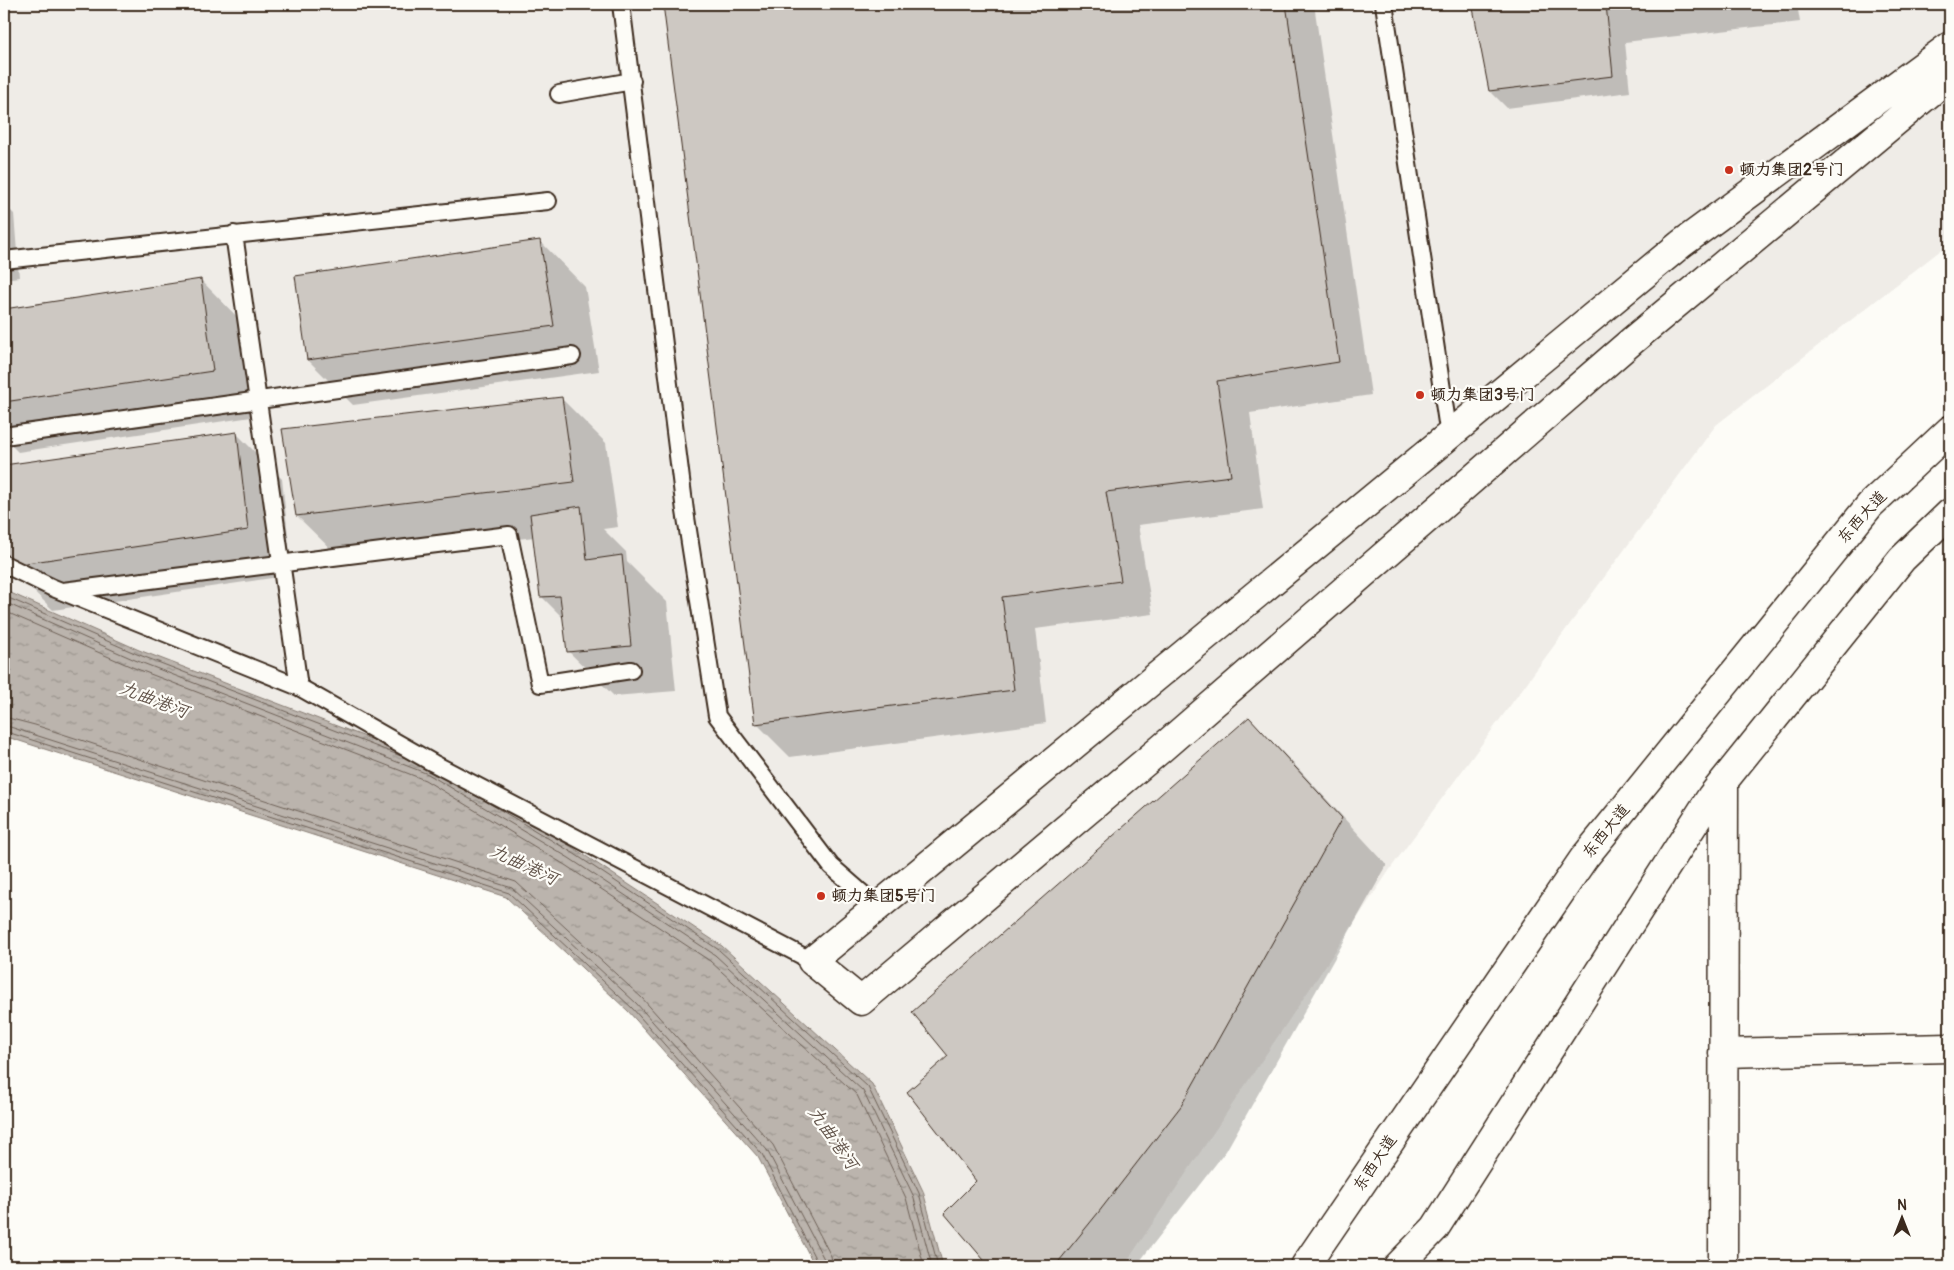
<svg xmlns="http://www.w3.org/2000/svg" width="1954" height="1270" font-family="Pangolin,'LXGW WenKai TC',sans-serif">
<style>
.built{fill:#efece7}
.water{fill:url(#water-ripples);stroke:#887d74}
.shadow{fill:#0003}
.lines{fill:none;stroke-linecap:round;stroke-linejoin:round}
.shore{stroke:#6e6157;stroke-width:1}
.building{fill:#cdc8c2;stroke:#3b2a1e}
.lane-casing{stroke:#3b2a1e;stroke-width:20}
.street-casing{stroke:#3b2a1e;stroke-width:31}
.highway-casing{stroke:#3b2a1e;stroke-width:31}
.lane{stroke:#fdfcf7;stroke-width:16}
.street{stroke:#fdfcf7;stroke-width:28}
.highway{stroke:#fdfcf7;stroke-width:28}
.poi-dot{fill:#c8321e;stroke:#fdfcf7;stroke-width:2}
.labels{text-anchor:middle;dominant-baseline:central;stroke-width:4.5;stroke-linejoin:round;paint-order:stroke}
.poi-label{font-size:16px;font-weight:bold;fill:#3b2a1e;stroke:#fdfcf7;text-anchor:start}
.street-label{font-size:16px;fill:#3b2a1e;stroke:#fdfcf7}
.water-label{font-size:18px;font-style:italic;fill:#615349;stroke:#fdfcf7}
</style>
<defs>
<pattern id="water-ripples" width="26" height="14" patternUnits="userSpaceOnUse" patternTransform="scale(1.25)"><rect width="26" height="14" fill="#bbb4ad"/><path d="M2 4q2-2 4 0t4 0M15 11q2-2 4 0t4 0" fill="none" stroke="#99938c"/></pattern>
</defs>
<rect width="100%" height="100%" fill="#fdfcf7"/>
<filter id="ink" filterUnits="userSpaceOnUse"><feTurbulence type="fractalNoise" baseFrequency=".02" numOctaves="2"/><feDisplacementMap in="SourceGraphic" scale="10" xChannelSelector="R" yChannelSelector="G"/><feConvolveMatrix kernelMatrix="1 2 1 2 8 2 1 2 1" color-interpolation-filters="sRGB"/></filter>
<g filter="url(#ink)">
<path class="built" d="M4,4H1950V243L1716,425L1393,865L1124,1266H943L923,1191L872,1084L722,946L575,849L4,590Z"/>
<path class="water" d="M4,590L139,650L433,763L575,849L722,946L872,1084L923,1191L943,1266H815L758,1157L628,1011L506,897L4,736Z"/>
<path class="shadow" d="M664,4H1314L1371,395L1250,413L1263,509L1138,525L1153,614L1035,629L1046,723L790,757L757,724Z
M1496,4H1797L1800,22L1625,42L1630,92L1507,108L1490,91Z
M4,204L14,214L19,277L4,279Z
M540,241L585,287L599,371L353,405L308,360Z
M201,280L246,326L258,416L18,452L4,438V310Z
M561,398L606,443L618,527L603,529L626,552L627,562L667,602L676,691L614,696L568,651L564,619L542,597L534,537L343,561L297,516Z
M237,434L282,479L292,575L53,610L7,565L4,543V466Z
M1249,718L1294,764L1387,865L1226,1151L1136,1266H991L945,1213L978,1181L950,1056Z"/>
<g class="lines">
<path class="shore" d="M4,596L137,654L406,758
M4,602L135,660L428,774L569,858L715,955L863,1091L913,1195L932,1266
M4,611L132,667L425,780L565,865L710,961L857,1095L906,1198L924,1266
M4,717L35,725L516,882L642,998L773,1145L831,1256L833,1266
M4,725L512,888L636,1003L767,1150L824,1259L826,1266
M4,731L509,893L632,1008L762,1154L819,1266
M487,802L573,853L719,950L868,1087L919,1193L938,1266"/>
</g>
<path class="building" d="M663,4H1286L1339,362L1217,381L1231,476L1106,492L1121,581L1002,597L1014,690L755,724Z
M1515,4H1606L1613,76L1489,91L1473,8Z
M540,240L554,326L307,360L295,276Z
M201,279L213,371L4,402V309Z
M562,397L574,482L296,516L282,429Z
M237,432L248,530L6,566L4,553V465Z
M581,506L587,560L622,555L631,646L567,652L560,596L540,597L530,514Z
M1249,717L1342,818L1181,1106L1098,1213L1055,1266H989L944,1213L976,1181L907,1092L948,1056L912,1012Z"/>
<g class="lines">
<defs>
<path id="lane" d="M621,4L685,511L717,716L831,866L878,907
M1384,4L1449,436
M559,94L632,81
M234,234L299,687L433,763L812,961
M4,260L548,201
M4,436L572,356
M4,564L51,587L299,687
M63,591L509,535L540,684L631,670"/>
<path id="street" d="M1950,46L1681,244L812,961L861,1001L1162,748L1633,340L1950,76
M1723,1053L1950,1048
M1723,1266L1724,782"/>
<path id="highway" d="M1305,1266L1584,858L1870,505L1950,430
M1398,1266L1435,1228L1711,797L1902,559L1950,513"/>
</defs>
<use href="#lane" class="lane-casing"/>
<use href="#street" class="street-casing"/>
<use href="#highway" class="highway-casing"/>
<use href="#lane" class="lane"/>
<use href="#street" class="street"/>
<use href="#highway" class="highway"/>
</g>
</g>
<g class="poi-dot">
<circle cx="1729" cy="170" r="5"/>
<circle cx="1420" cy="395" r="5"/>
<circle cx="821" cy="896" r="5"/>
</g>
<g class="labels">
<g class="poi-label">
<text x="1739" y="170">顿力集团2号门</text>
<text x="1430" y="395">顿力集团3号门</text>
<text x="831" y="896">顿力集团5号门</text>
</g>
<g class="street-label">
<text transform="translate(1862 517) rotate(-48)">东西大道</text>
<text transform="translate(1606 831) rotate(-51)">东西大道</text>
<text transform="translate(1375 1163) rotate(-56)">东西大道</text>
</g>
<g class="water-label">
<text transform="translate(154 700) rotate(21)">九曲港河</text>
<text transform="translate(524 865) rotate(25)">九曲港河</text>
<text transform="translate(833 1138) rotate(55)">九曲港河</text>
</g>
</g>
<rect width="1954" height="1270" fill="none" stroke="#fdfcf7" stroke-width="20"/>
<rect x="10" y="10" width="1934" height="1250" fill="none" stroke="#3b2a1e" stroke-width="2" filter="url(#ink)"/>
<g transform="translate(1902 1218)" stroke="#fdfcf7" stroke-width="4" paint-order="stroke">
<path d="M0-4L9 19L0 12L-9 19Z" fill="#3b2a1e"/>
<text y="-8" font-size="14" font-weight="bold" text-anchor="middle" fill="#3b2a1e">N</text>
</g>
</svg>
